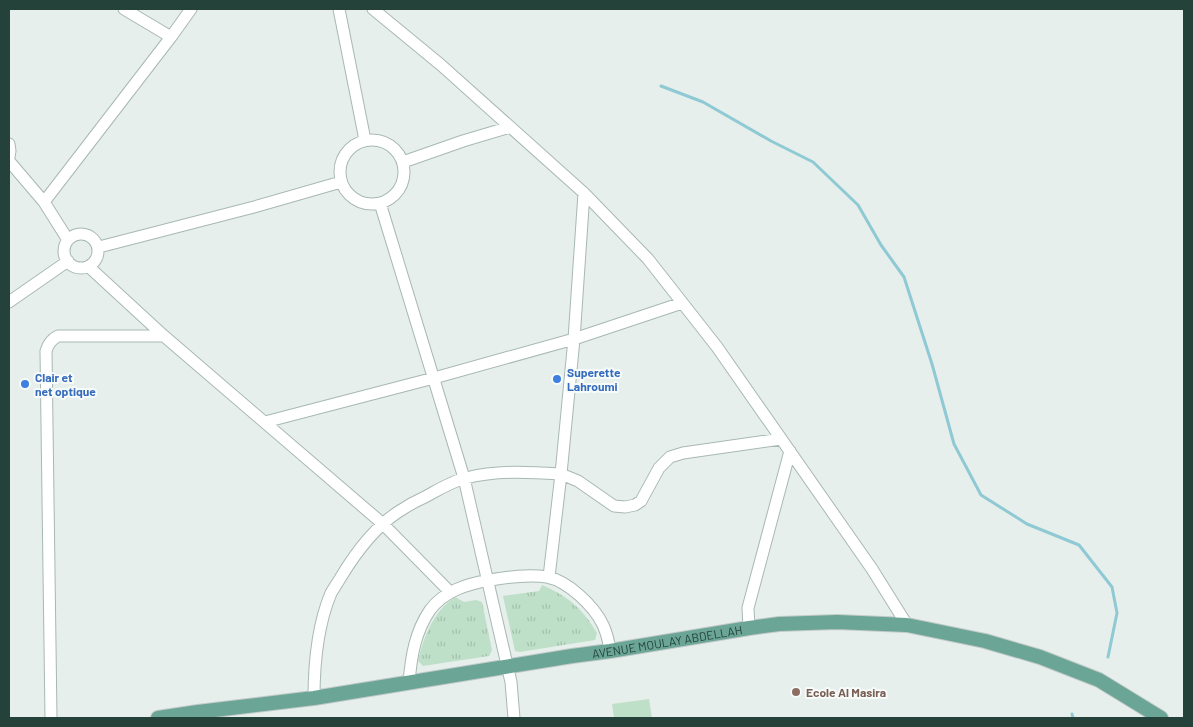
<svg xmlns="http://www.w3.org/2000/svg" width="1193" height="727" font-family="Barlow,sans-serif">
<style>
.park{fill:url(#park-tufts)}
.pitch{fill:#bfe0c8}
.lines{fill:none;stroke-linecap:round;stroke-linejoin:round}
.stream{stroke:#8ec9d4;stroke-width:3}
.minor-casing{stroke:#a8b8b2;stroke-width:13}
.major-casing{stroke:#c2cac8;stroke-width:16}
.minor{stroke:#fff;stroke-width:11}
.major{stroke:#6aa596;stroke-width:14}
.shop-dot{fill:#3f7fe0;stroke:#f7fbf9;stroke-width:2}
.education-dot{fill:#8d6e63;stroke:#f7fbf9;stroke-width:2}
.labels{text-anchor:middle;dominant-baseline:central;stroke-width:4;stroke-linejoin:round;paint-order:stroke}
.shop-label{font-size:12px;font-weight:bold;fill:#366cbe;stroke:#f7fbf9;text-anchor:start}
.street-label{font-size:12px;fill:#24423a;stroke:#f7fbf9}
.education-label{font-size:12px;font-weight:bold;fill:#785e54;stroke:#f7fbf9;text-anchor:start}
</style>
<defs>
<pattern id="park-tufts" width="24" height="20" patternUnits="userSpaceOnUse" patternTransform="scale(1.25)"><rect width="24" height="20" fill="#bfe0c8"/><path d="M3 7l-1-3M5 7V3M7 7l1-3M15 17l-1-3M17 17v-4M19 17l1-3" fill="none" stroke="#a4c1ad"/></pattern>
</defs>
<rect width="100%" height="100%" fill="#e6efeb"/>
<path class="park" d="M542,585C568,596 583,609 597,633L595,640L520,652L515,651L503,596L539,591Z
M455,597L464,602L476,600L482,602L492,650L489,656L423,666L418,661C424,636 433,612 455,597Z"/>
<path class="pitch" d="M649,699L652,718H614L612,704Z"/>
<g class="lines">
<path class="stream" d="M661,86L703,102L771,141L813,162L858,205L881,245L904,277L932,364L954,444L981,495L1027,524L1079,545L1112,587L1117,613L1108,657
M1072,714L1073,718"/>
<defs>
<path id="minor" d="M124,9L171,37L191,9
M339,9L365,140
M373,9L441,65L584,193L648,259L717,347L872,569L907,625
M340 172a32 32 0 1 1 64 0a32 32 0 1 1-64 0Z
M9,144L10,151L9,157
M9,161L44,202L68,240
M403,162L463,141L510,127
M44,202L171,37
M380,203L464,478L511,682L514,718
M64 251a17 17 0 1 1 34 0a17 17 0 1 1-34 0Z
M99,247L254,207L341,182
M89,267L164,336L383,524L450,592
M9,302L68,261
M265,422L434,378L574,339L682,303
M549,577L561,474L574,339L584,193
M749,628L748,608L790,451
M409,683C411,657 415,632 430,610C444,591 467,584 490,580C508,577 528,574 547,577C568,581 594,606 603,625C607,634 609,642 610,651
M314,698C314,664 318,624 331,593C334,588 338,582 341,577C356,552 374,528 398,512C407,506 416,501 425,497C438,490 452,481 466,478C498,470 529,472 561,474L578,481L614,506L625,507L635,505L641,501L659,468L670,457L683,453L781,439
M51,718L46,351C48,344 52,339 58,336H164"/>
<g id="major">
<path id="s1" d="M158,718L198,712L314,698L572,656L610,651L749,628L779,624L837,622L907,625L985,641L1040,657L1099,680L1161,718"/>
</g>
</defs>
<use href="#minor" class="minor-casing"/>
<use href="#major" class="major-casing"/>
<use href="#minor" class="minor"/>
<use href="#major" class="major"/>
</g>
<g class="shop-dot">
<circle cx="557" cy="379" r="5"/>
<circle cx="25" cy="384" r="5"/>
</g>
<circle class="education-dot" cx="796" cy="692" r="5"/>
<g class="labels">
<g class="shop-label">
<text x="567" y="372">Superette<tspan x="567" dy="14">Lahroumi</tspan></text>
<text x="35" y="377">Clair et<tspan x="35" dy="14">net optique</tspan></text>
</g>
<g class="street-label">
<text stroke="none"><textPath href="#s1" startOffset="515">AVENUE MOULAY ABDELLAH</textPath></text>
</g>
<g class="education-label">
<text x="806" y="692">Ecole Al Masira</text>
</g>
</g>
<rect width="1193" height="727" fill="none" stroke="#24423a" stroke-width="20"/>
</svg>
